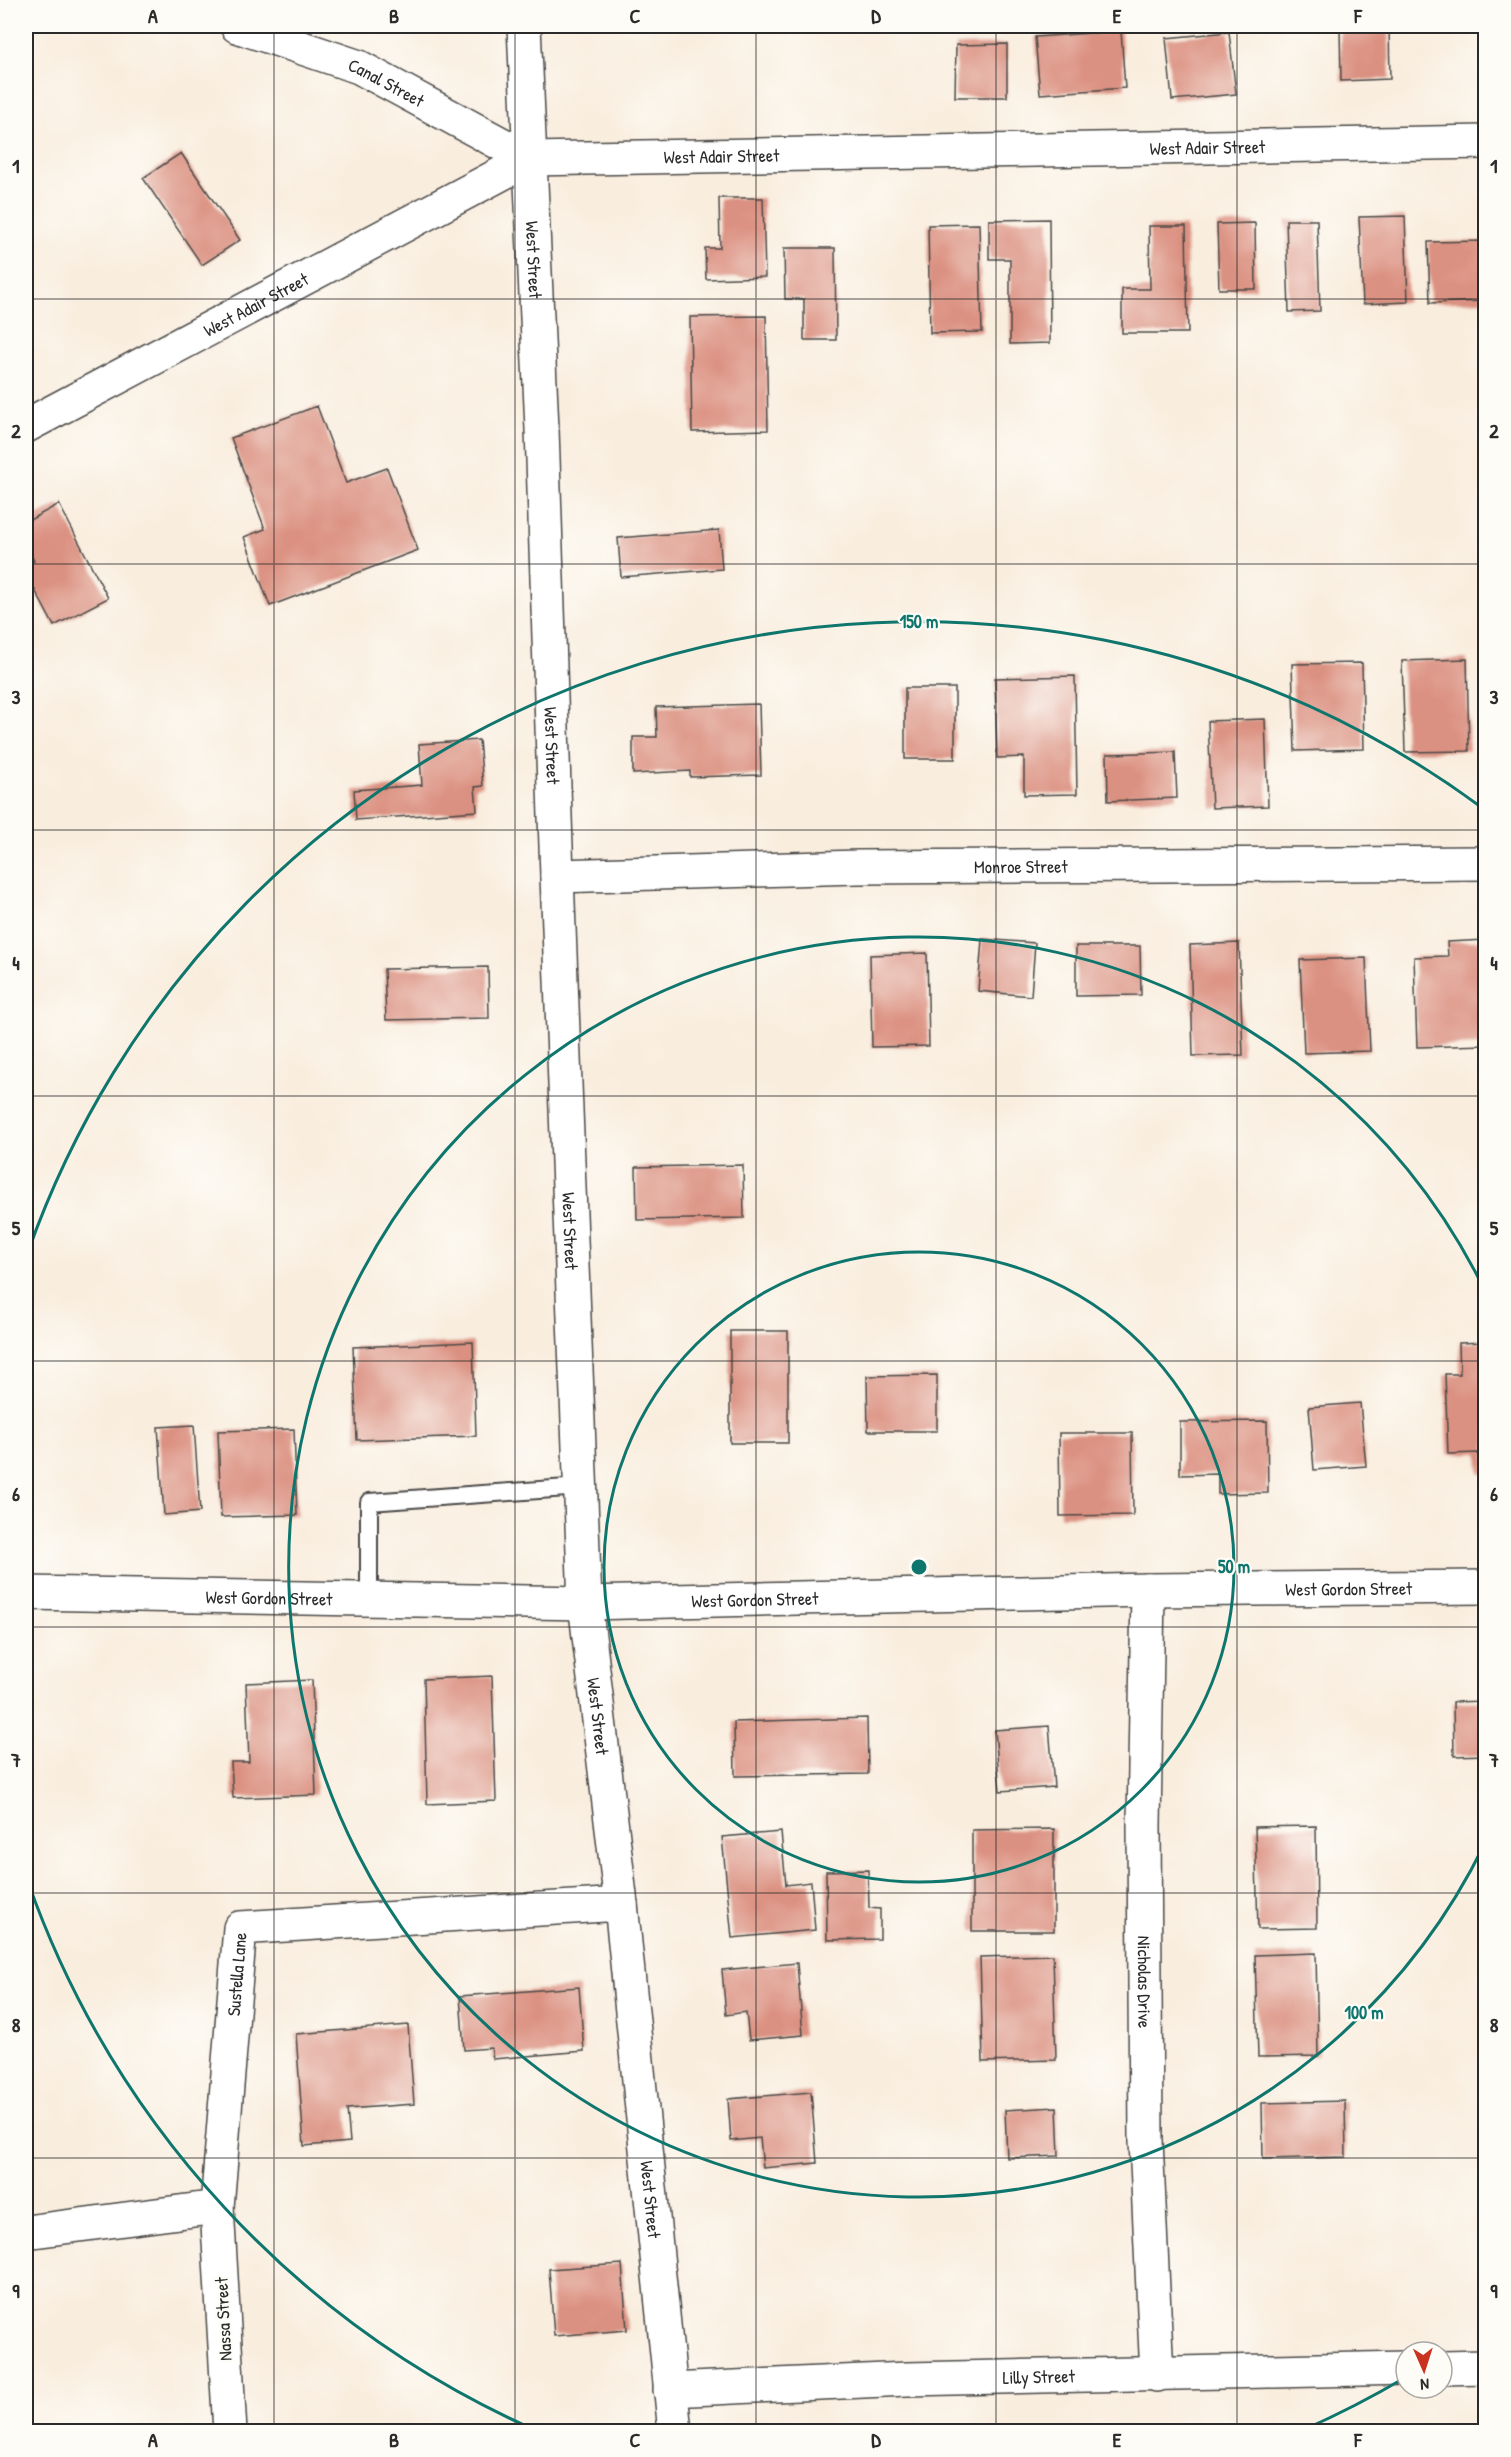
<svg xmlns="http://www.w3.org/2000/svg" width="1511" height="2457" font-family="'Patrick Hand',sans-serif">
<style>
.building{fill:#db9181}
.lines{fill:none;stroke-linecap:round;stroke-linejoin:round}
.lane-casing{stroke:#4a4846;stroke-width:20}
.street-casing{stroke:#4a4846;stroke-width:36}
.secondary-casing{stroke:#4a4846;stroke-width:36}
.lane{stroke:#fff;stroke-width:16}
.street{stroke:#fff;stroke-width:33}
.secondary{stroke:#fff;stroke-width:33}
.grid{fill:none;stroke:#2b2b2b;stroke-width:1.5;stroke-opacity:0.55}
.ring{fill:none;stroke:#0f766e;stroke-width:3}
.labels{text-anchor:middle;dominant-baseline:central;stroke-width:4.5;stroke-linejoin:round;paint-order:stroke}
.street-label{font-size:18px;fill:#2b2b2b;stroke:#fdfcf7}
.centre{fill:#0f766e;stroke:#fdfcf7;stroke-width:3}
.ring-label{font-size:18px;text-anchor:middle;font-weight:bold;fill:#0f766e;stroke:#fdfcf7;stroke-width:4.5;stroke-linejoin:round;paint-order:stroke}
.neatline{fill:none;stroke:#2b2b2b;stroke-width:2}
.grid-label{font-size:20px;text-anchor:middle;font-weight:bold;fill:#2b2b2b}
</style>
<rect width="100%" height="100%" fill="#fdfcf7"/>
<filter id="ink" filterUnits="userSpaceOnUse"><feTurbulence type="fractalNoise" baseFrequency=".0167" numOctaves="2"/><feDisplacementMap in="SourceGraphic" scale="12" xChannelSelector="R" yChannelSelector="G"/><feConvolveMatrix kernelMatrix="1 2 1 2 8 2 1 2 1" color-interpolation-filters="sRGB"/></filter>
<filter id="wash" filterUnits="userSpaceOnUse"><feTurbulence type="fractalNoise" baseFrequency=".008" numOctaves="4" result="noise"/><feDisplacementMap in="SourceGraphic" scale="24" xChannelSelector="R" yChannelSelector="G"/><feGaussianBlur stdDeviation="1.35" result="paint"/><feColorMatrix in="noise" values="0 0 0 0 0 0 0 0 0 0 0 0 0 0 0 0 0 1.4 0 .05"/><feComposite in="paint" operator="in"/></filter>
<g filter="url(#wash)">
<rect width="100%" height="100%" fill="#f9edde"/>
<g id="blocks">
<path class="building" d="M1389,26L1390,79L1341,81L1340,28Z
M1121,31L1125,88L1040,94L1035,37Z
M1229,32L1236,94L1172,100L1166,38Z
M1007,44V97H955L956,45Z
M181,153L240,240L202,265L143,178Z
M719,198H763L765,277L706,279L705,248H720Z
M1405,216L1408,302L1363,304L1359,217Z
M1049,219L1050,343L1010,344V259H989V220Z
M1286,220H1317L1320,311L1289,312Z
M1255,223L1256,289H1219L1217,224Z
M979,224L982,332L930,333L928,225Z
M1149,226H1186L1188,333H1122V289H1150Z
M1486,241V301L1430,303L1428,242Z
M784,248H835L836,340H804V299H785Z
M766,316L768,430L692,432L690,317Z
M317,406L346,483L387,468L418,550L270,606L244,537L265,529L231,438Z
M59,504L108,598L54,626L26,573V566L34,561L26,545V522Z
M719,530L722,569L621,577L618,538Z
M1467,659L1469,751L1405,752L1402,661Z
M1362,663L1364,749L1295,751L1292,664Z
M1075,676L1077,794L1024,795V757L997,758L995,678Z
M905,688H955V759H905Z
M759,704L761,775L690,777V771L633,774V737H657L656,707Z
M1265,719L1268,806L1212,808L1208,721Z
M479,740L483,786L475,787L477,811L356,820L354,790L422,785L419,744Z
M1175,752L1177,798L1108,801L1107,754Z
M982,939L1035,943L1031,996L978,991Z
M1486,940V1045L1417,1047L1414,957L1448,956L1447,942Z
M1239,943L1243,1055L1193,1056L1190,945Z
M1076,946H1140L1141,995L1076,996Z
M927,953L929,1046L872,1047L870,955Z
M1366,958L1370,1051L1304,1053L1300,960Z
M488,967L489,1018L386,1020L384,969Z
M743,1165L744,1218L637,1220L636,1167Z
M730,1331H788V1443H730Z
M473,1342L476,1436L357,1440L353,1347Z
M1486,1342V1473H1479L1478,1453L1448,1454L1445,1374H1460L1459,1343Z
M937,1375V1431H868L867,1376Z
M1360,1403L1366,1466L1314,1470L1309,1407Z
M1267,1421L1268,1493L1218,1494V1474L1180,1475V1422Z
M194,1425L200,1512L164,1515L158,1427Z
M294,1429L297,1515L221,1517L218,1431Z
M1059,1433H1132L1133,1515L1060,1516Z
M492,1676L496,1801L427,1804L424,1679Z
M312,1680L316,1795L233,1798L231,1762H249L246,1683Z
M1486,1701V1755L1454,1756L1453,1702Z
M867,1718L868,1774L735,1776L734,1722Z
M1049,1726L1054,1787L1000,1791L995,1730Z
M1316,1826L1317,1928L1258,1929L1255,1827Z
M1054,1829V1931H972V1830Z
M781,1832L786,1885L811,1882L815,1930L732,1938L722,1837Z
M868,1870L869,1908L880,1909V1939L827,1940L826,1871Z
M1316,1953L1318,2056L1258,2057L1255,1955Z
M1053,1955L1056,2060L983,2062L980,1957Z
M797,1963L803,2035L749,2040L746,2012L726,2015L722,1970Z
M579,1987L584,2051L493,2059L491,2048L464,2050L460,1996Z
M408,2025L414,2104L347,2109L350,2142L304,2146L296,2034Z
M811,2092L817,2163L763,2168L760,2138L731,2141L728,2099Z
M1345,2101L1346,2157L1263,2159L1262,2103Z
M1057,2107L1059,2156L1007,2158L1005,2110Z
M622,2264L627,2330L554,2336L549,2269Z"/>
</g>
</g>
<g filter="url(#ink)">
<use href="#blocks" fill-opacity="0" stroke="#4a4846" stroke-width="1.5"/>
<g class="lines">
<defs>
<path id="lane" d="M369,1600V1502L581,1487"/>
<g id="street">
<path id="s1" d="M237,26L359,67L529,159"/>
<path id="s2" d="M26,426L529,159L1486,142"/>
<path id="s3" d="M557,876L858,867L1486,863"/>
<path id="s4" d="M1148,1590L1144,1825L1146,2141L1157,2375"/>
<path id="s5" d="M585,1603L621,1904L675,2432"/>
<path d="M26,2232L217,2207"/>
<path d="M1442,2368L1486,2367"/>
<path id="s6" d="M670,2390L907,2379L1406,2368"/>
<path id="s7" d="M230,2432L217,2207L240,1928L621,1904"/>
</g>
<g id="secondary">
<path id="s8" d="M524,26L542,429L557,876L585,1603"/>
<path id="s9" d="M26,1593L585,1603L1148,1590L1486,1587"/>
</g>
</defs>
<use href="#lane" class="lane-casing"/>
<use href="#street" class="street-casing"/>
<use href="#secondary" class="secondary-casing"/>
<use href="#lane" class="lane"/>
<use href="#street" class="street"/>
<use href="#secondary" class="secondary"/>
</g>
</g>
<path class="grid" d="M274,26V2432M515,26V2432M756,26V2432M996,26V2432M1237,26V2432M26,299H1486M26,564H1486M26,830H1486M26,1096H1486M26,1361H1486M26,1627H1486M26,1893H1486M26,2158H1486"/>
<g class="ring">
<circle cx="919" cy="1567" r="315"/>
<path d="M1485 1843A630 630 0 1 1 1485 1291"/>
<path d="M1406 2377A945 945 0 0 1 1303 2430M535 2430A945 945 0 0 1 28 1882M28 1252A945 945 0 0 1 1481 807"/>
</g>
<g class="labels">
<g class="street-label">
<text stroke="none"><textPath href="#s1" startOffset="160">Canal Street</textPath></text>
<text stroke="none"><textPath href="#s2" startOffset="1248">West Adair Street</textPath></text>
<text stroke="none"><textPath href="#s2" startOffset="762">West Adair Street</textPath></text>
<text stroke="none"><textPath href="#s8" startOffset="234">West Street</textPath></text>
<text stroke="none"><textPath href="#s2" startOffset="260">West Adair Street</textPath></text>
<text stroke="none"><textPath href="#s8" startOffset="720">West Street</textPath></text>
<text stroke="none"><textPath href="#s3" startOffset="464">Monroe Street</textPath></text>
<text stroke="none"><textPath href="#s8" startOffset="1206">West Street</textPath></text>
<text stroke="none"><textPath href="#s9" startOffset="1323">West Gordon Street</textPath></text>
<text stroke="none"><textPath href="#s9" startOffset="243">West Gordon Street</textPath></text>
<text stroke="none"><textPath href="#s9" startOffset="729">West Gordon Street</textPath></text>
<text stroke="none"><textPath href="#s5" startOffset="114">West Street</textPath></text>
<text stroke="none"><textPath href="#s7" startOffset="459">Sustella Lane</textPath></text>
<text stroke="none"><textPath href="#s4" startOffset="392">Nicholas Drive</textPath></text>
<text stroke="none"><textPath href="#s5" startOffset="600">West Street</textPath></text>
<text transform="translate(223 2319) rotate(-93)">Nassa Street</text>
<text stroke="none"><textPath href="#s6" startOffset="369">Lilly Street</textPath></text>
</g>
</g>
<circle cx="919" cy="1567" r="9" class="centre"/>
<g class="ring-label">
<text x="919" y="628">150 m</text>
<text x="1234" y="1573">50 m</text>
<text x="1364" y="2019">100 m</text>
</g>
<rect width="1511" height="2457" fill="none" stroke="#fdfcf7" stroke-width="66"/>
<g transform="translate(1424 2370) rotate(177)"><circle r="28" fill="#fdfcf7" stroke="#a9a8a5" stroke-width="1.5"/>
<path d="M0-4.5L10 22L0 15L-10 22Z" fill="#c8321e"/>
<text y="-9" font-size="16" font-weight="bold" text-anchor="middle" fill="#2b2b2b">N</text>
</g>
<rect x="33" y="33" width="1445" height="2391" class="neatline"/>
<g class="grid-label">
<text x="153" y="23">A</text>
<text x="394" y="23">B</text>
<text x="635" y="23">C</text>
<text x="876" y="23">D</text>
<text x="1117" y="23">E</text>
<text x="1358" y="23">F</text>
<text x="16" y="173">1</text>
<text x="1494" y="173">1</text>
<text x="16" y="438">2</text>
<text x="1494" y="438">2</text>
<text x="16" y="704">3</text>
<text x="1494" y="704">3</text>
<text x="16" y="970">4</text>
<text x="1494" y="970">4</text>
<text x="16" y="1235">5</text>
<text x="1494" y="1235">5</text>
<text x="16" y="1501">6</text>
<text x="1494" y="1501">6</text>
<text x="16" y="1767">7</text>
<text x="1494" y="1767">7</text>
<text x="16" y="2032">8</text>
<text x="1494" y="2032">8</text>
<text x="16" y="2298">9</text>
<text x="1494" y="2298">9</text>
<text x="153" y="2447">A</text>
<text x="394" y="2447">B</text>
<text x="635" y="2447">C</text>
<text x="876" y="2447">D</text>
<text x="1117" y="2447">E</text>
<text x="1358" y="2447">F</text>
</g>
</svg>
